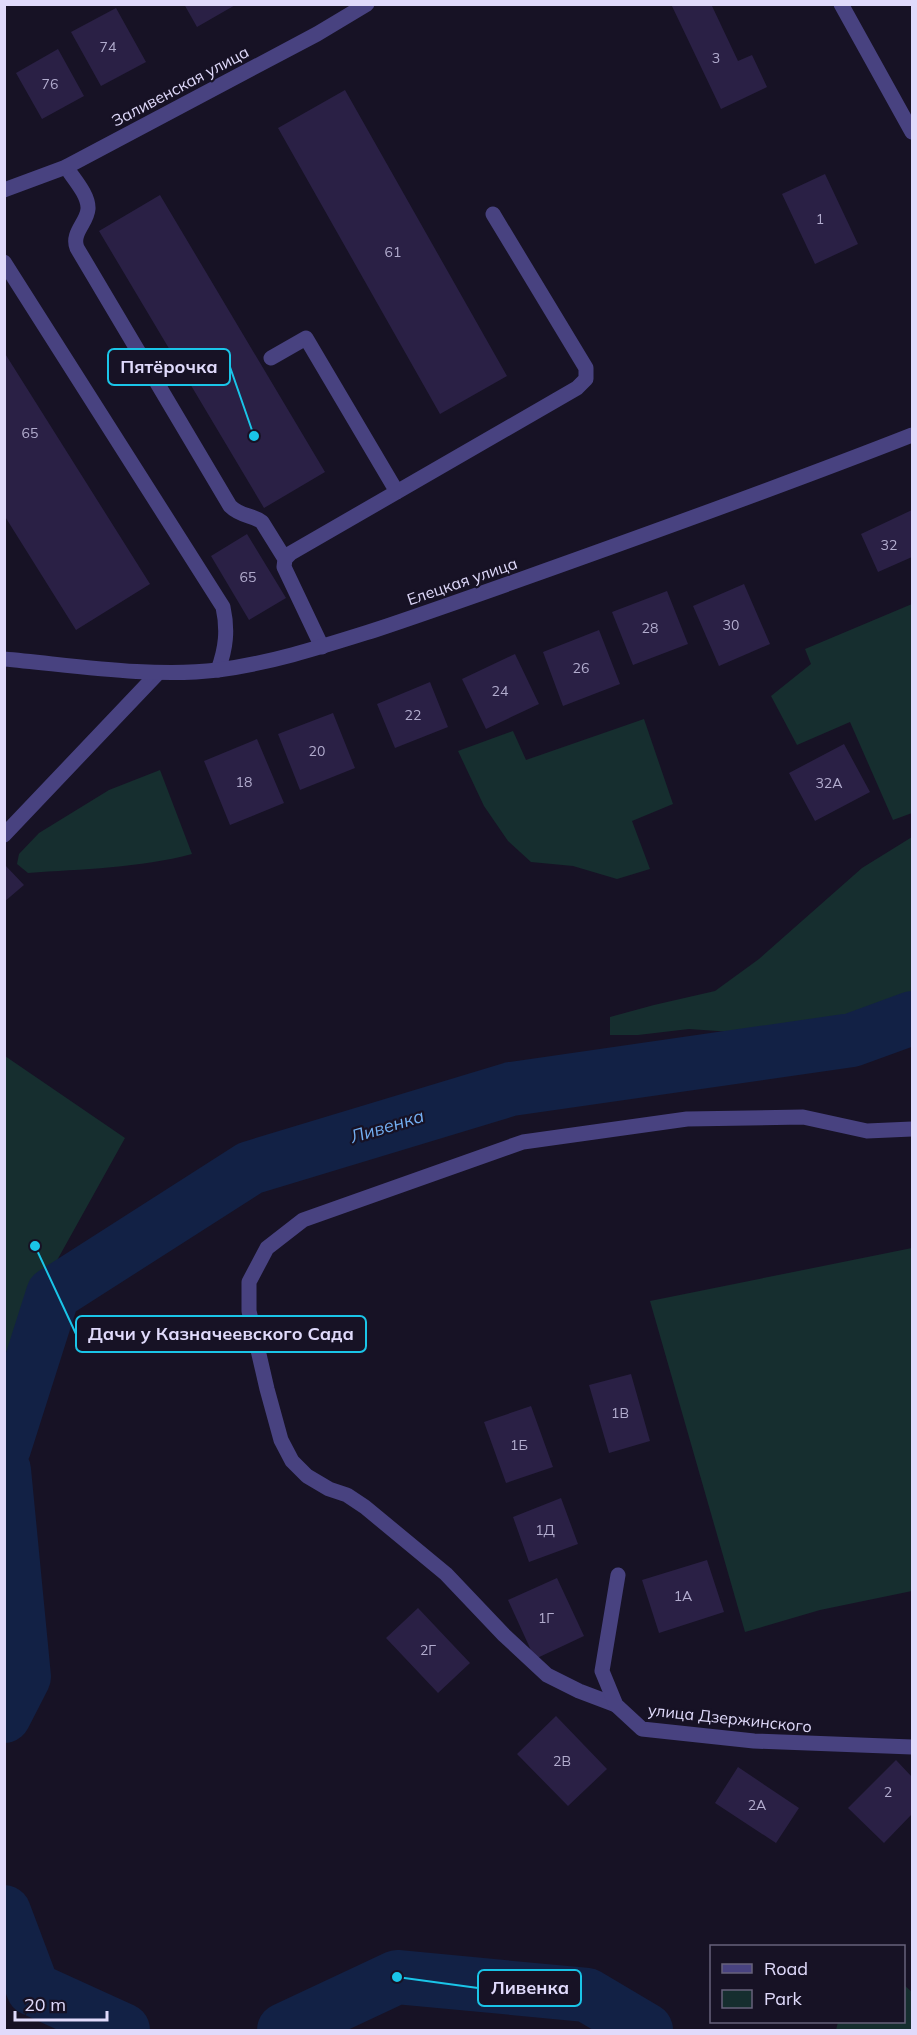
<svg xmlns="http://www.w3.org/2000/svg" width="917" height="2035" font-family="Mulish,sans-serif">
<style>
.green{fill:#162e2f}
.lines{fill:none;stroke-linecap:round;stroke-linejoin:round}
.river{stroke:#122145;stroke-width:54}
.building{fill:#2a2045}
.service{stroke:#484280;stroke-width:15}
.minor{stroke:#484280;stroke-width:15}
.tertiary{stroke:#484280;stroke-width:15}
.labels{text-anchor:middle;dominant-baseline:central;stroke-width:4.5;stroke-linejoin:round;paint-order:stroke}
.number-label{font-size:14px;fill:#b2acce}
.street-label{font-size:16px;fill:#e0dafb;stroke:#171225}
.water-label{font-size:18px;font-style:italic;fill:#73aef1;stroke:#171225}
.leader{fill:none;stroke:#1ac5e8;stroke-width:2}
.callout-dot{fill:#1ac5e8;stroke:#171225;stroke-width:2}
.callout{fill:#171225;stroke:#1ac5e8;stroke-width:2}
.callout-label{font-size:18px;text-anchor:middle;font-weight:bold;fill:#e0dafb}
</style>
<rect width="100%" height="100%" fill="#171225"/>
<path class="green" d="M912,604V813L893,820L850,722L797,745L771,696L811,664L805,649Z
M644,719L673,804L632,821L650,869L617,879L573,866L531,862L508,841L484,806L458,751L513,731L526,760Z
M160,770L192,854C140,868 82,869 28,873L17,864L19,854L39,833L109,790Z
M912,837V1002L780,1039L732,1032L689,1029L638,1035H610V1017L654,1005L715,991L759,959L862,868Z
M5,1056L125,1138L5,1354Z
M912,1248V1591L820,1610L745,1632L650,1301Z
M904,1985L912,1992V2030H836L838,2022H904Z"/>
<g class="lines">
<path class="river" d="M4,1448L53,1294L250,1168L511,1089L852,1040L912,1018
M4,1470L24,1677L4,1716
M4,1912L33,1989L123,2030
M284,2030L397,1977L587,1995L646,2030"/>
</g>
<path class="building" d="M184,4H237L197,27Z
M671,4H716L712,6L738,61L752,55L767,87L721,109Z
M116,8L146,62L101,86L71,32Z
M58,49L84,96L42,119L16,73Z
M345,90L507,376L440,414L278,128Z
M825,174L858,244L815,264L782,194Z
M160,195L325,472L264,508L99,231Z
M4,352L150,584L76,630L4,515Z
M912,510V557L878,572L861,534Z
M247,534L286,598L249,620L211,556Z
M744,584L770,644L719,666L693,606Z
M667,591L688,644L633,665L612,612Z
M599,630L620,684L563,706L543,652Z
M515,654L539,704L486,729L462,679Z
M430,682L448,727L395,748L377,704Z
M333,713L355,768L300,790L278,734Z
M257,739L284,803L230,825L204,761Z
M844,744L870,792L815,821L789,773Z
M4,864L24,885L4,902Z
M631,1374L650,1441L609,1453L589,1385Z
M531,1406L553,1467L506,1483L484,1422Z
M561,1498L578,1544L529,1562L513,1517Z
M707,1560L724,1612L659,1633L642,1580Z
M557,1578L584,1636L535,1659L508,1600Z
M418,1608L470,1663L438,1693L386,1638Z
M556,1716L607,1769L568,1806L517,1754Z
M896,1760L912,1777V1814L884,1843L848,1808Z
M738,1767L799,1808L776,1843L715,1803Z"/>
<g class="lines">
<path class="service" d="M66,167C73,178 89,195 88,209C87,223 71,233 77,248L230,506C241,517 251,514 262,522L285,559
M4,262L223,607C228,630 226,648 218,670
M271,358L306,338L397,492
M322,647L284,567L285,559L291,553L577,388L586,379V368L493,214
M4,835L158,673
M616,1705L579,1691L547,1675L504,1635L446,1574L365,1507L347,1495L329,1489L307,1476L292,1461L281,1440L267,1389L249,1311V1282L267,1248L303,1220L523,1142L687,1119L803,1117L867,1131L912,1129"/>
<path class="minor" d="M841,4L912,132
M4,190L66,167L317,34L367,4
M618,1575L602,1671L616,1705L642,1729L754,1741L912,1747"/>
<path class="tertiary" d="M4,659C72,665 151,678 218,670C272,663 324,646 375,630C423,614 471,597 519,580C651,533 782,486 912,435"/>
</g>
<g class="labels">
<g class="number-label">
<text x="108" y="47">74</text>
<text x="716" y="58">3</text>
<text x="50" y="84">76</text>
<text x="820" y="219">1</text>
<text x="393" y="252">61</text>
<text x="30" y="433">65</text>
<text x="889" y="545">32</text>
<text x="248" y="577">65</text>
<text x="731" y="625">30</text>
<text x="650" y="628">28</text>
<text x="581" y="668">26</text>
<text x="500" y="691">24</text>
<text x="413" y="715">22</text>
<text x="317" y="751">20</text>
<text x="244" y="782">18</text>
<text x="829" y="783">32А</text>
<text x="620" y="1413">1В</text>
<text x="519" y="1445">1Б</text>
<text x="545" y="1530">1Д</text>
<text x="683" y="1596">1А</text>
<text x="546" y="1618">1Г</text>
<text x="428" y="1650">2Г</text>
<text x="562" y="1761">2В</text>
<text x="888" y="1792">2</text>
<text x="757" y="1805">2А</text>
</g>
<g class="street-label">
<text transform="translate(180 86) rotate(-28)">Заливенская улица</text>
<text transform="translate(462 581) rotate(-19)">Елецкая улица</text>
<text transform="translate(730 1718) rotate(6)">улица Дзержинского</text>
</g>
<g class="water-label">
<text transform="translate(387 1126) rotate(-17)">Ливенка</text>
</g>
</g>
<path class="leader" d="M254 436L230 367M35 1246L76 1334M397 1977L478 1988"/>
<g class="callout-dot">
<circle cx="254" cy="436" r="6"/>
<circle cx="35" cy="1246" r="6"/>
<circle cx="397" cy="1977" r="6"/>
</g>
<g class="callout">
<rect x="108" y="349" width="122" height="36" rx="6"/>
<rect x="76" y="1316" width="290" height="36" rx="6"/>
<rect x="478" y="1970" width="103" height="36" rx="6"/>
</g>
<g class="callout-label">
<text x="169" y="373">Пятёрочка</text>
<text x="221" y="1340">Дачи у Казначеевского Сада</text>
<text x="530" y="1994">Ливенка</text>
</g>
<rect width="917" height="2035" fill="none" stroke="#e0dafb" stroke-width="12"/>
<rect x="710" y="1945" width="195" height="78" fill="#171225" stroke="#67627b" stroke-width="1.5"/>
<rect x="722" y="1964" width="30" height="9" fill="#484280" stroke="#67627b" stroke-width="1.5"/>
<text x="764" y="1975" font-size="18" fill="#e0dafb">Road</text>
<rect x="722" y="1990" width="30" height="18" fill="#162e2f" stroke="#67627b" stroke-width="1.5"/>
<text x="764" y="2005" font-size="18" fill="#e0dafb">Park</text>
<path d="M15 2011v9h92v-9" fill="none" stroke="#e0dafb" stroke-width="3"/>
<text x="24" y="2011" font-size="18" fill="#e0dafb" stroke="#171225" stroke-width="4.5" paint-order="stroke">20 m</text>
</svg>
